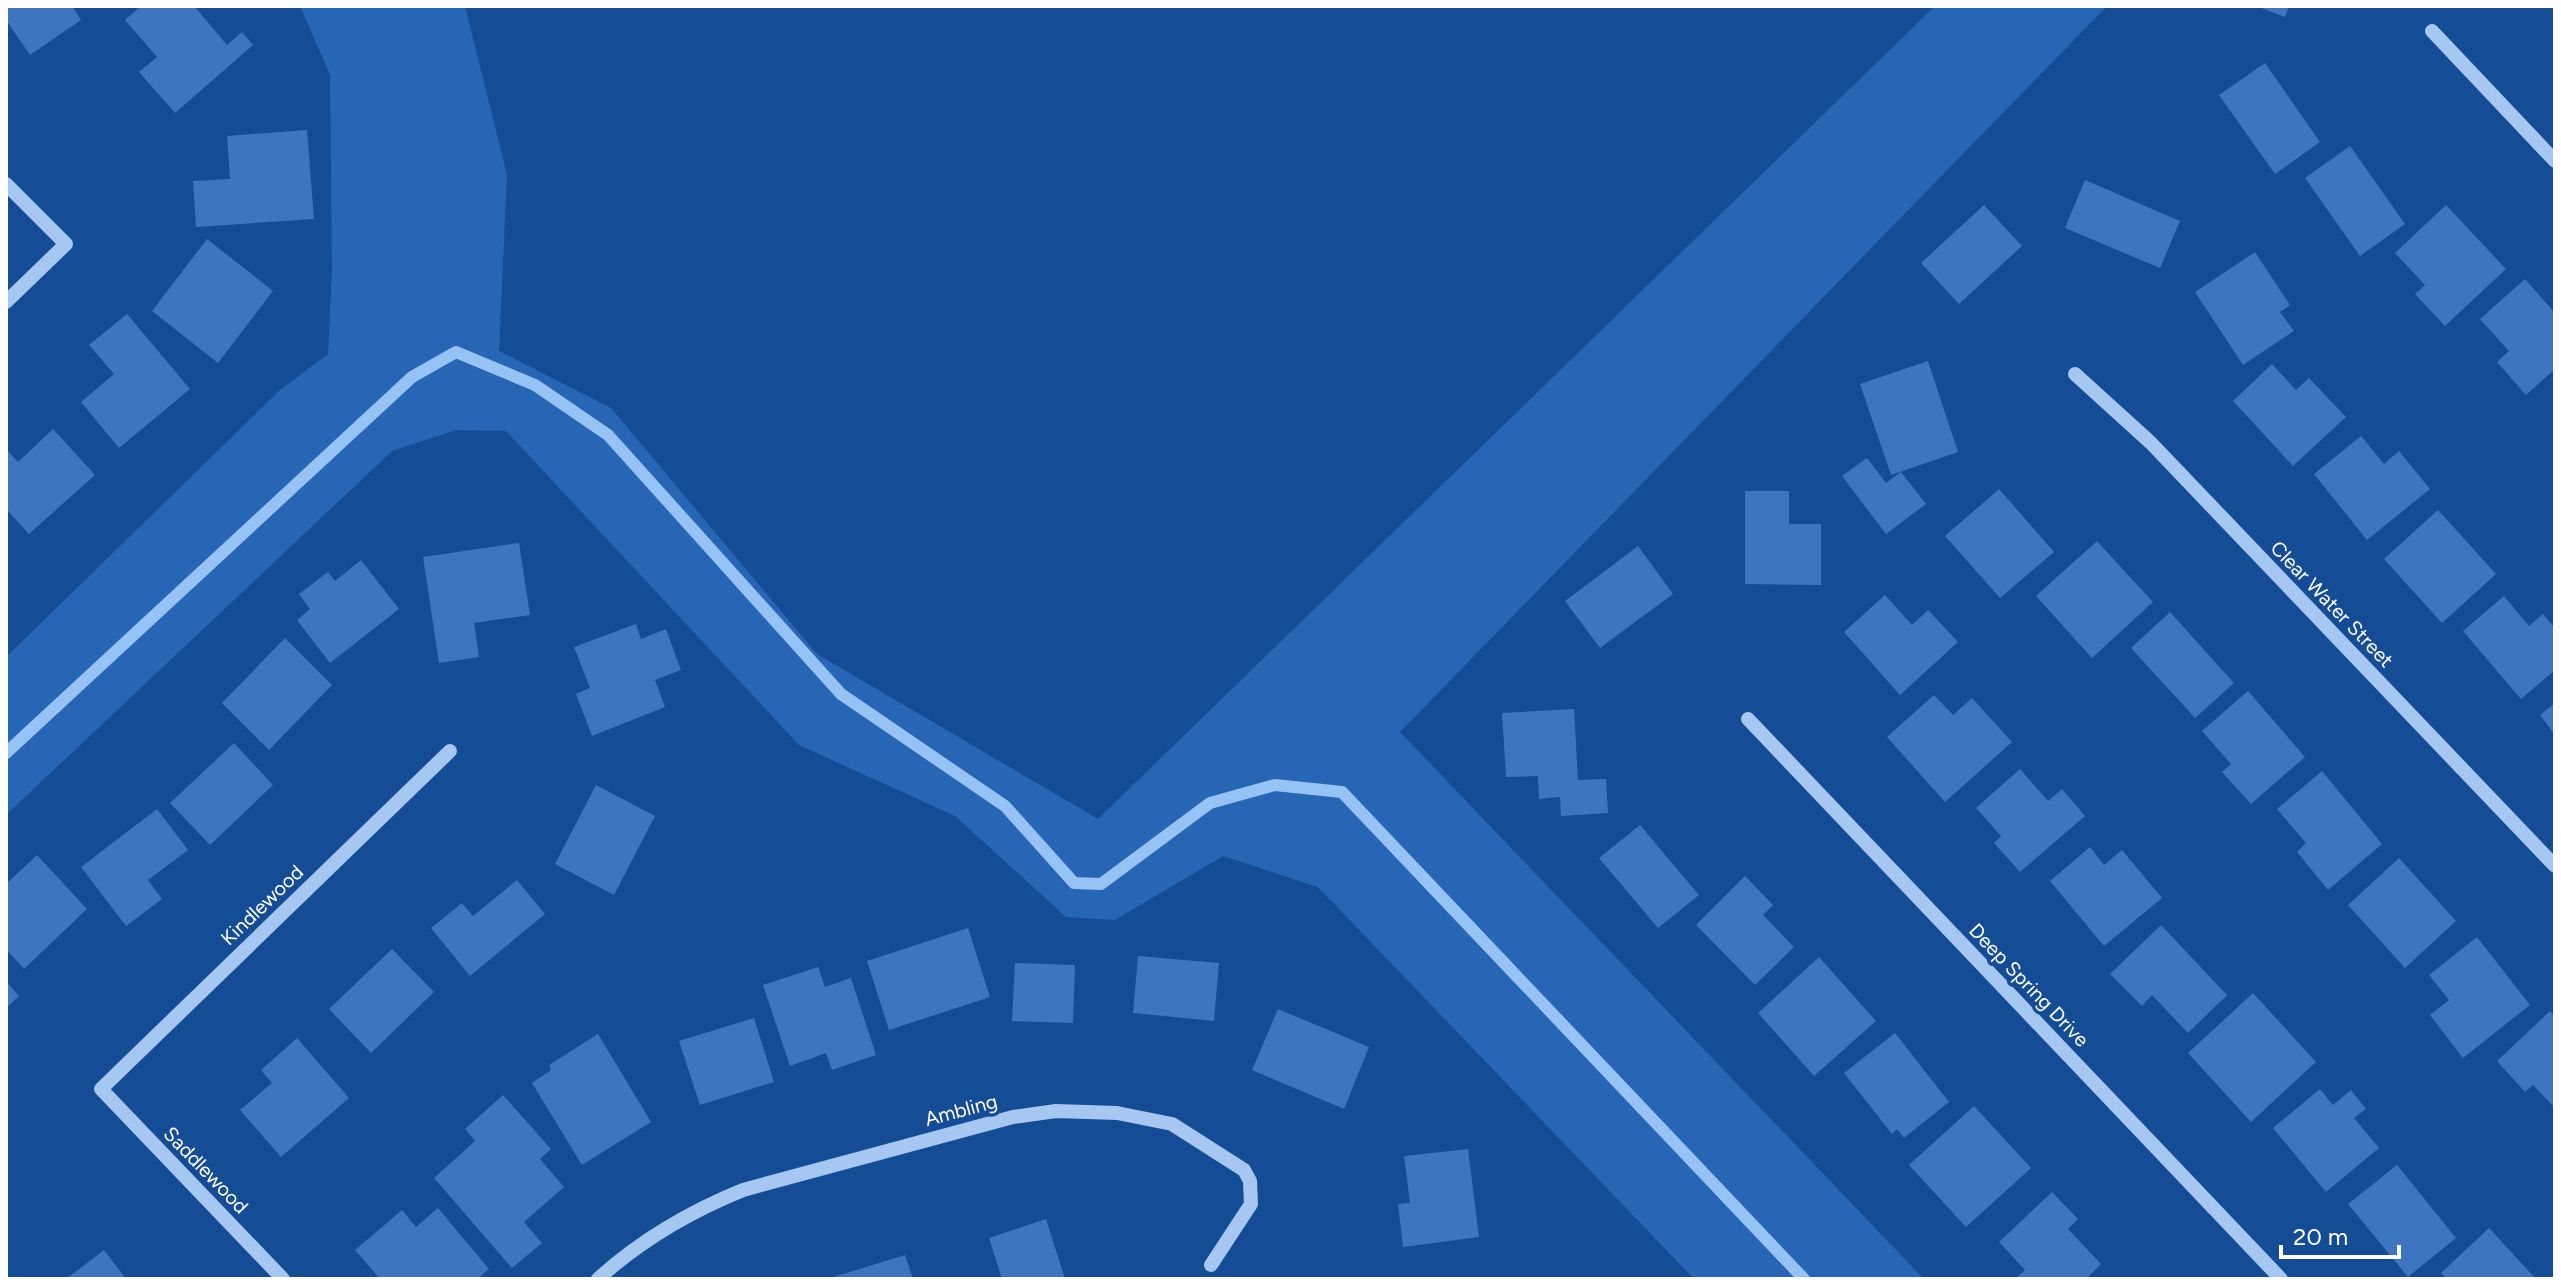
<svg xmlns="http://www.w3.org/2000/svg" width="2561" height="1285" font-family="Figtree,sans-serif">
<style>
.green{fill:#2766b5}
.lines{fill:none;stroke-linecap:round;stroke-linejoin:round}
.stream{stroke:#97c2f5;stroke-width:12}
.building{fill:#3d75be}
.minor{stroke:#a5c7f2;stroke-width:14}
.labels{text-anchor:middle;dominant-baseline:central;stroke-width:7;stroke-linejoin:round;paint-order:stroke}
.street-label{font-size:20px;fill:#fff;stroke:#144c96}
</style>
<rect width="100%" height="100%" fill="#144c96"/>
<path class="green" d="M300,6H465L507,175L499,351L611,408L817,654L1098,819L1935,6H2107L1400,732L1924,1279H1694L1318,887L1223,856L1115,920L1066,917L955,816L799,745L506,431L456,430L392,451L6,815V657L280,390L328,354L332,270L330,75Z"/>
<g class="lines">
<path class="stream" d="M6,753L412,377L456,352L535,385L608,435L841,694L1005,806L1074,883L1101,884L1210,803L1275,785L1342,792L1804,1279"/>
</g>
<path class="building" d="M6,6H72L81,20L30,55L6,20Z
M141,6H194L227,45L242,32L253,45L175,113L139,72L157,57L125,20Z
M2256,6H2289L2285,17Z
M2265,63L2320,142L2275,174L2219,95Z
M307,130L314,219L196,227L193,181L230,179L227,136Z
M2350,146L2405,224L2360,256L2305,178Z
M2085,180L2180,221L2160,268L2065,228Z
M1984,205L2022,246L1959,304L1921,263Z
M2446,205L2506,269L2445,326L2415,294L2425,285L2395,253Z
M207,239L273,291L218,363L152,311Z
M2255,252L2290,305L2280,312L2294,331L2243,365L2195,292Z
M2525,279L2555,313V369L2526,395L2497,362L2509,351L2480,319Z
M127,314L190,389L119,448L81,402L114,374L89,345Z
M1928,361L1958,452L1891,475L1860,384Z
M2272,364L2296,390L2309,378L2346,417L2293,466L2233,401Z
M53,429L95,475L29,534L6,509V449L18,462Z
M2361,436L2384,464L2399,451L2430,489L2367,540L2314,474Z
M1867,458L1886,483L1901,472L1926,504L1886,534L1842,476Z
M1999,489L2054,552L2000,598L1945,536Z
M1745,491H1789V524H1821V585L1745,584Z
M2438,510L2496,574L2442,623L2384,559Z
M2097,541L2153,602L2092,658L2036,596Z
M519,543L530,615L474,623L479,657L439,663L423,557Z
M1638,546L1673,594L1600,648L1565,601Z
M361,560L399,609L330,663L297,620L310,609L299,594L328,572L335,581Z
M1885,595L1912,625L1928,610L1958,642L1900,695L1844,632Z
M2504,596L2529,626L2543,614L2555,628V670L2521,699L2463,631Z
M2170,612L2234,683L2195,718L2131,648Z
M636,624L641,639L666,629L681,670L655,680L665,707L592,736L576,694L590,688L574,647Z
M285,638L332,685L269,750L222,703Z
M2248,691L2305,757L2251,804L2222,772L2231,764L2202,731Z
M1934,695L1953,715L1972,698L2012,742L1945,802L1887,737Z
M2555,703V735L2540,715Z
M1574,709L1578,780L1606,779L1608,813L1561,816L1560,797L1539,799L1538,776L1506,777L1502,713Z
M234,743L273,785L210,845L170,803Z
M2020,769L2048,801L2062,789L2085,816L2020,872L1994,843L2001,836L1976,808Z
M2322,771L2382,844L2328,890L2297,852L2306,843L2277,809Z
M596,785L655,816L614,895L555,864Z
M157,809L188,850L148,880L162,899L126,926L81,867Z
M1640,825L1699,895L1658,928L1599,858Z
M2090,847L2104,865L2122,850L2162,898L2104,946L2050,881Z
M37,855L87,909L24,969L6,949V884Z
M2399,858L2456,921L2405,968L2348,905Z
M1745,876L1773,905L1763,915L1794,947L1755,985L1696,925Z
M517,880L545,914L470,976L431,928L462,903L473,916Z
M2161,925L2227,995L2188,1033L2152,995L2142,1006L2110,974Z
M968,928L990,997L889,1030L867,961Z
M2477,937L2530,1005L2463,1058L2430,1015L2449,1000L2429,975Z
M392,949L434,992L371,1053L329,1009Z
M1138,956L1219,963L1214,1021L1133,1013Z
M1819,957L1876,1021L1814,1076L1758,1013Z
M1015,963L1075,965L1073,1023L1012,1021Z
M818,967L825,987L851,978L876,1055L832,1070L826,1053L790,1066L763,985Z
M6,981L19,996L6,1008Z
M2253,993L2316,1062L2251,1122L2188,1053Z
M1278,1009L1369,1047L1344,1109L1252,1070Z
M2550,1011L2555,1016V1108L2533,1085L2525,1092L2497,1061Z
M754,1018L774,1082L700,1105L679,1041Z
M1895,1033L1949,1102L1904,1138L1897,1129L1892,1134L1844,1073Z
M598,1034L651,1122L582,1165L532,1083L551,1070L549,1065Z
M297,1038L349,1098L281,1157L240,1110L272,1083L261,1070Z
M2320,1089L2333,1105L2351,1090L2366,1109L2354,1118L2379,1148L2326,1192L2273,1128Z
M503,1095L551,1149L540,1159L564,1187L524,1222L542,1243L512,1268L434,1178L475,1141L465,1129Z
M1974,1106L2031,1168L1966,1227L1909,1165Z
M1468,1149L1479,1237L1403,1247L1398,1204L1410,1203L1404,1156Z
M2397,1165L2456,1238L2408,1277L2348,1204Z
M2052,1192L2078,1219L2068,1229L2101,1264L2086,1279H2015L2025,1270L1999,1242Z
M438,1208L489,1269L477,1279H380L355,1250L402,1210L416,1227Z
M1046,1219L1065,1279H1002L989,1238Z
M2489,1228L2536,1279H2447L2441,1273Z
M104,1250L126,1279H66Z
M905,1255L913,1279H830V1278Z"/>
<g class="lines">
<path class="minor" d="M2432,31L2555,161
M6,184L66,244L6,302
M2075,374L2151,443L2555,866
M1748,719L2281,1279
M283,1279L101,1089L450,751
M598,1279C642,1239 689,1212 743,1190L1013,1117L1056,1111L1117,1113L1172,1124L1244,1170L1250,1181L1251,1204L1211,1265"/>
</g>
<g class="labels">
<g class="street-label">
<text transform="translate(2332 604) rotate(46)">Clear Water Street</text>
<text transform="translate(262 905) rotate(-44)">Kindlewood</text>
<text transform="translate(2029 985) rotate(46)">Deep Spring Drive</text>
<text transform="translate(961 1110) rotate(-15)">Ambling</text>
<text transform="translate(206 1170) rotate(46)">Saddlewood</text>
</g>
</g>
<rect width="2561" height="1285" fill="none" stroke="#ffffff" stroke-width="16"/>
<path d="M2281 1245v12h118v-12" fill="none" stroke="#ffffff" stroke-width="4"/>
<text x="2293" y="1245" font-size="24" fill="#ffffff" stroke="#144c96" stroke-width="6" paint-order="stroke">20 m</text>
</svg>
